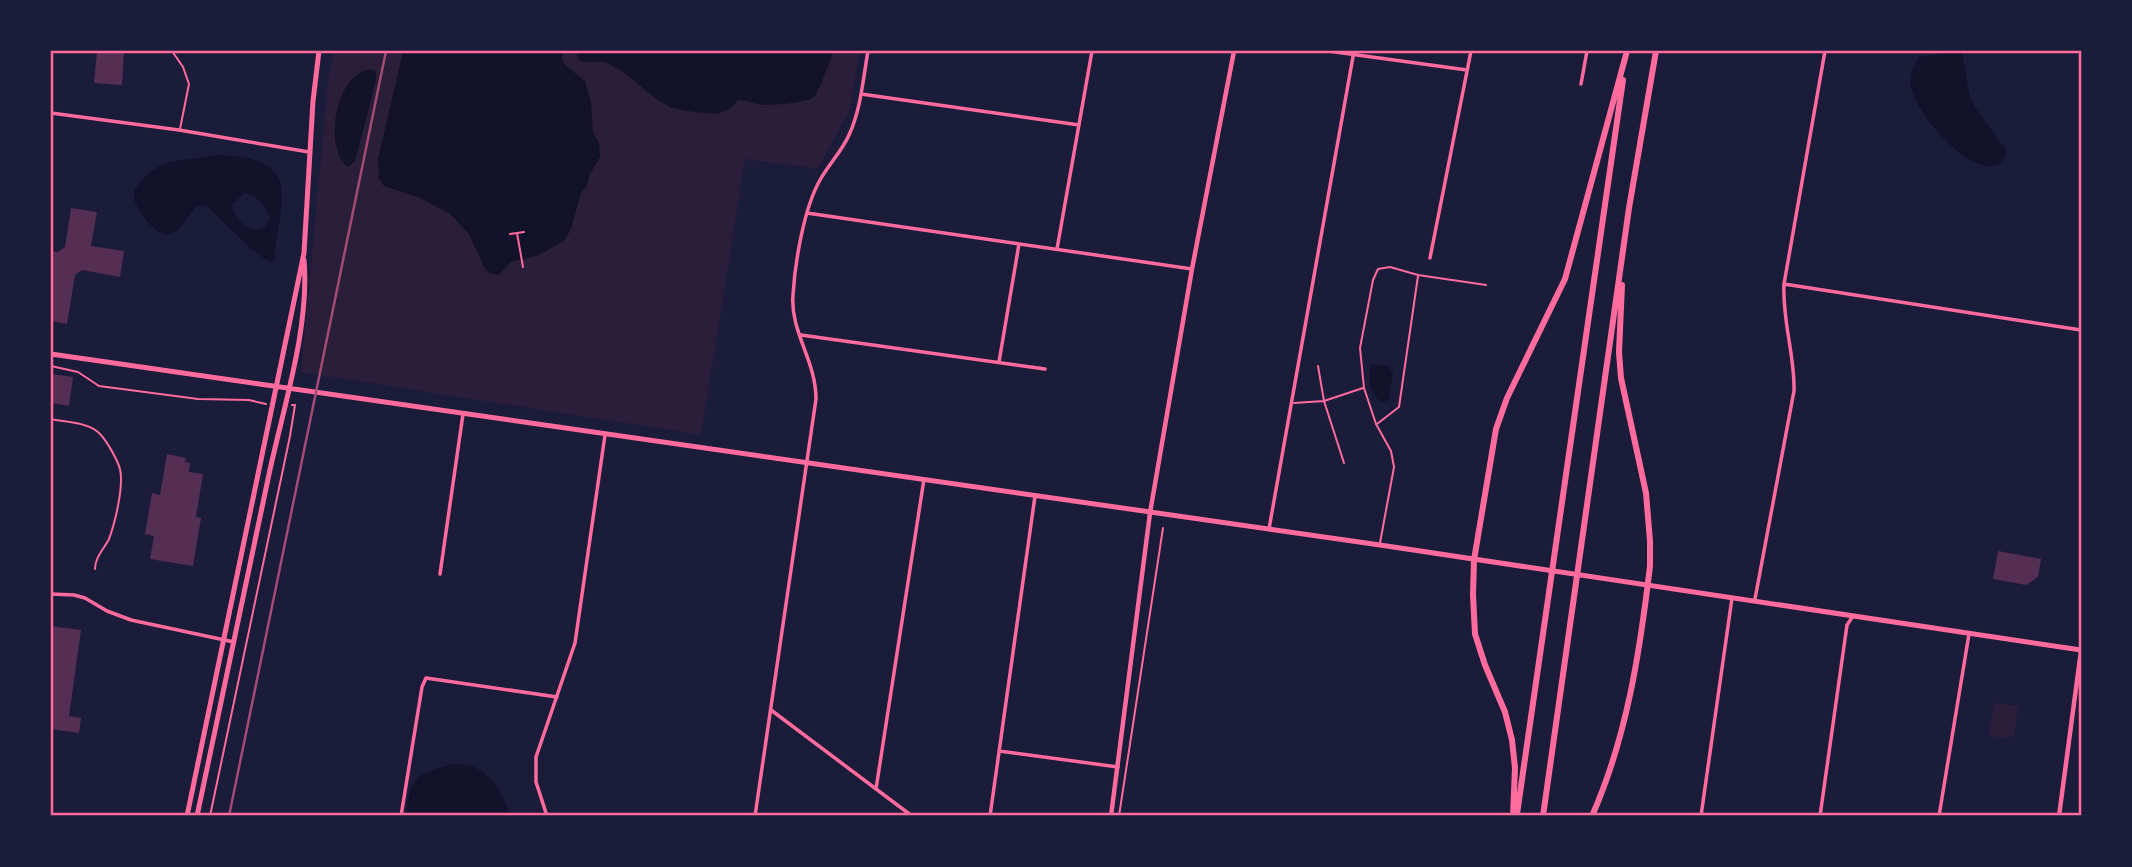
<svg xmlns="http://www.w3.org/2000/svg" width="2132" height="867" font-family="'Fira Sans Condensed',sans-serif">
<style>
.green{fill:#2a1e3b}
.water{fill:#12122b;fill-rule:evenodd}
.building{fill:#542f53}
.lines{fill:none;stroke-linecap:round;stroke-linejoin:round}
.path{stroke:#ff6b9d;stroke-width:2}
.service{stroke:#ff6b9d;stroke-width:2}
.minor{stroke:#ff6b9d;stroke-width:3.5}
.tertiary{stroke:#ff6b9d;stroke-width:4.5}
.secondary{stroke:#ff6b9d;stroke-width:5}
.motorway{stroke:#ff6b9d;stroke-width:6}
.rail{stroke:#a44b75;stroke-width:2.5}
.neatline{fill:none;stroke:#ff6b9d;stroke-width:2.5}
</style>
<rect width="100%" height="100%" fill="#1b1b3a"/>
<path class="green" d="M335,51H860L849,111L818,169L745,159L701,435L301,372L329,72Z
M1994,703L2018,706L2014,736L2009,735V739L1989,736Z"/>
<path class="water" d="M403,51H564L562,58L564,64L585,81L591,102L593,132L599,143L600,157L589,176L587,186L581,193L571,229L564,241L537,256L511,262L499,275L492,274L485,269L469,234L450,214L420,198L384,186L379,179L378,159Z
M575,51H834C830,60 819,92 814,97C806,103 775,105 765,105C755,105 749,100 738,100C728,112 721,115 706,113C695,112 683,111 673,108C649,99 634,76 611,65C600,59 591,64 580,61Z
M1962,52L1969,94L1976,109L2006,150L2003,162C1973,183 1917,115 1911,87C1909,75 1913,67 1919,57Z
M370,69L376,72V80L355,162L347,167C323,145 336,74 370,69Z
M217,155C305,158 280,197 274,260L271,263L250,248L206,205L196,207L177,231L165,235C153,230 144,219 138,208C137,206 134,200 134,197C132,184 156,166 167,163C183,159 201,158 217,155ZM245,193C258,196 266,206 270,218C260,244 233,221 232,204Z
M1371,364L1388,366L1393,373L1389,400L1381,402C1370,394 1368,377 1371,364Z
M452,764C459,765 468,764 474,767C493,775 506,797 509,816H406C410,777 415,775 452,764Z"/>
<path class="building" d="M97,51H124L122,85L94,83Z
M71,208L97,212L91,246L124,251L120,277L82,270L75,275L67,324L51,321V251L58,252L65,247Z
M51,374L73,377L69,406L51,403Z
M167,454L186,458L185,462L190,463L189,472L203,474L196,517L201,518L193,566L150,559L154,536L145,534L152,493L160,495Z
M1998,551L2041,559L2038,577L2026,585L1993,579Z
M51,626L81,630L69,716L81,718L79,733L51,729Z"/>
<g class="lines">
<path class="path" d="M517,233L523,267
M510,234L524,232
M51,366L78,372L99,386L198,399L249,400L266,404
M210,816L290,436L295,405H292
M1119,816L1163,528"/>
<path class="service" d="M172,51L183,67L189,84L180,129
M1318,366L1324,401L1344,463
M1294,403L1324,401L1363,388
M51,419C65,422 86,422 98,432C106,439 117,459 120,469C124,486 115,523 109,539C104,549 95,557 95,569
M1377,424L1399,407L1418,276
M1380,543L1394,467L1391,451L1376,424L1364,388L1360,348L1373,280L1378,269L1390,267L1418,275L1486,285"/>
<path class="minor" d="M1328,51L1467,70
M1581,84L1587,51
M861,94L1079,125
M51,113L179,130L309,152
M807,213L1192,269
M1057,249L1092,51
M1430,258L1471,51
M1784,284L2081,330
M801,335L1045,369
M999,362L1019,244
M1269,529L1354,51
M440,574L463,414
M51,594L74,595L85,598L107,611L131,620L234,642
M1755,599L1794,391C1795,355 1782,321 1784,284L1825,51
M771,710L912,816
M999,751L1118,767
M876,789L924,479
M401,816L422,687L426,678L557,697
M547,816L536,782V757L575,643L605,435
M755,816L816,399C816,360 790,332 793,295C795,262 804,208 820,180C829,164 842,151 849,135C861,109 863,79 868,51
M990,816L1035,496
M1701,816L1732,598
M1820,816L1847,625L1853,616
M1939,816L1969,634"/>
<path class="tertiary" d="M1111,816L1150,513L1192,269L1234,51
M2059,816L2081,651"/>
<path class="secondary" d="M51,354L1380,545L2081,650
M187,816L304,253L313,101L319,51
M197,816C221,704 244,591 268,479C282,411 310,329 304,260"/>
<path class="motorway" d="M1517,814L1623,80
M1513,816L1515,768L1512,740L1505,712L1485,665L1475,634L1473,595L1474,560L1496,429L1507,398L1565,279L1627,51
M1543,816L1629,208L1656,51
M1592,816C1627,737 1640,651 1650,566V541L1646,493L1621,378L1619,352L1622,285"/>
<path class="rail" d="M229,816L386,51"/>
</g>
<rect width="2132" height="867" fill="none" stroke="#1b1b3a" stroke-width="105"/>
<rect x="52" y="52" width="2028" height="762" class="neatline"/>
</svg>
